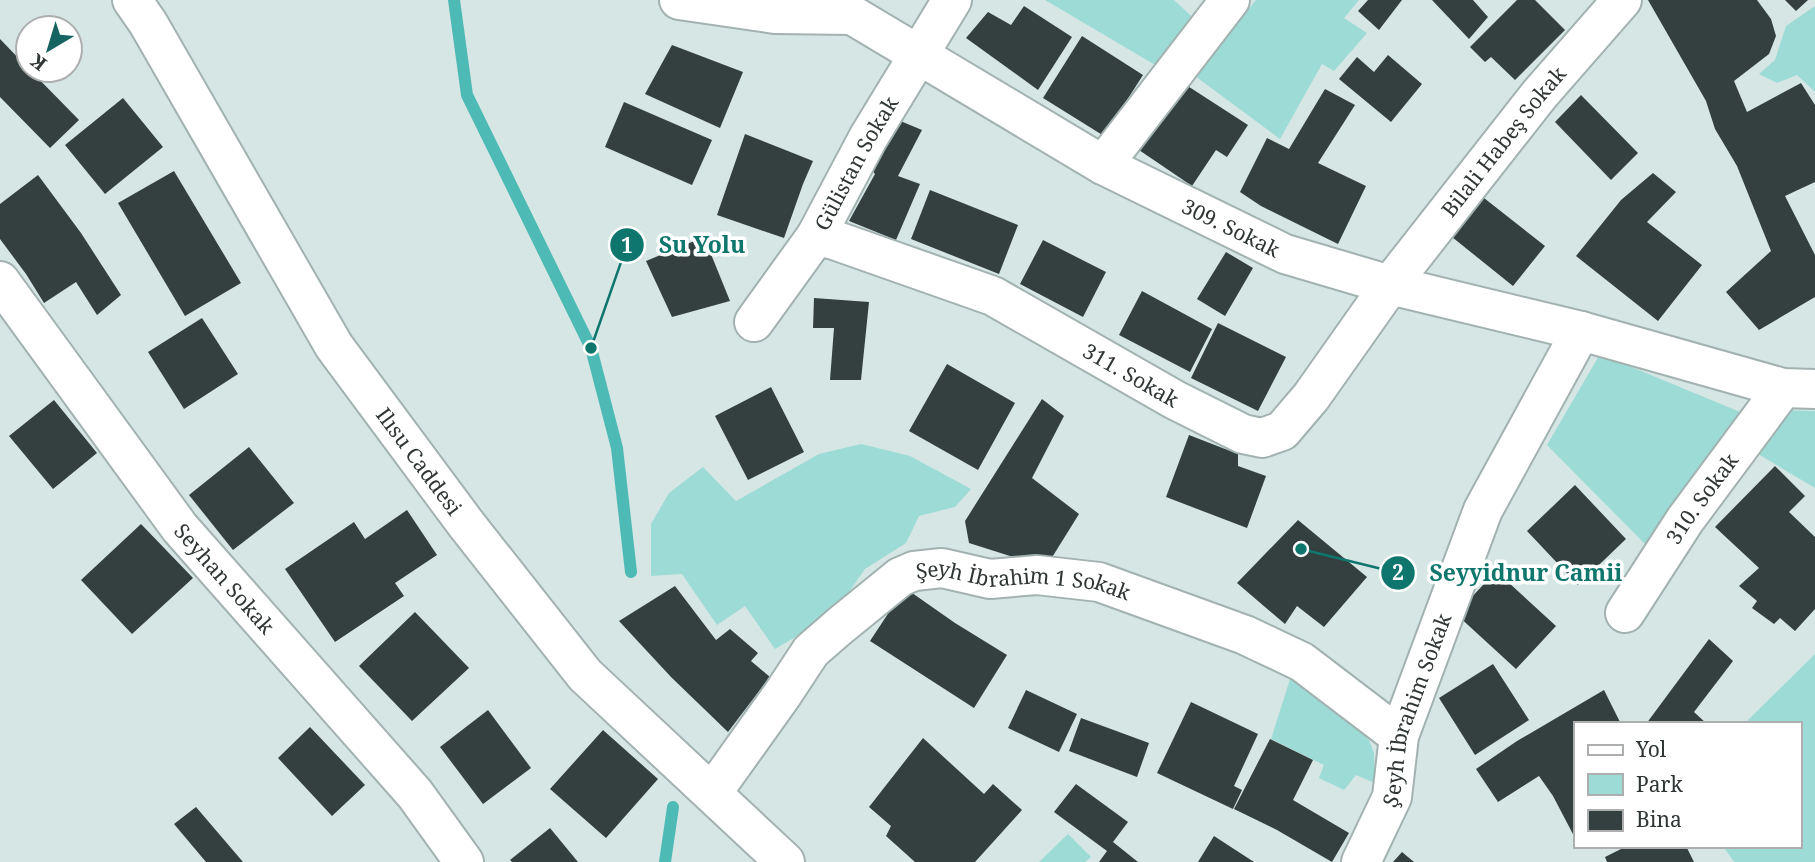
<svg xmlns="http://www.w3.org/2000/svg" width="1815" height="862" font-family="'Noto Serif',serif">
<style>
.green{fill:#9cdbd6}
.lines{fill:none;stroke-linecap:round;stroke-linejoin:round}
.stream{stroke:#4ebab5;stroke-width:12}
.building{fill:#33403f}
.minor-casing{stroke:#a2b2b0;stroke-width:42}
.secondary-casing{stroke:#a2b2b0;stroke-width:42}
.minor{stroke:#fff;stroke-width:38}
.secondary{stroke:#fff;stroke-width:38}
.labels{text-anchor:middle;dominant-baseline:central;stroke-width:7;stroke-linejoin:round;paint-order:stroke}
.street-label{font-size:21px;fill:#2f3635;stroke:#fff}
.leader{fill:none;stroke:#0f766e;stroke-width:2.5}
.callout-dot{fill:#0f766e;stroke:#fff;stroke-width:2.5}
.mark-label{font-size:21px;text-anchor:middle;font-weight:bold;fill:#fff}
.callout-label{font-size:23px;text-anchor:middle;font-weight:bold;fill:#0f766e;stroke:#fff;stroke-width:7;stroke-linejoin:round;paint-order:stroke}
</style>
<rect width="100%" height="100%" fill="#d6e6e5"/>
<path class="green" d="M1045,0H1174L1200,24L1162,69Z
M1256,0H1359L1344,18L1367,33L1334,71L1322,64L1280,139L1195,76Z
M1815,6V92L1797,75L1777,83L1759,74L1775,60L1786,26Z
M1600,354L1745,414L1646,545L1547,445Z
M1778,410L1815,411V488L1753,451Z
M861,444L910,456L971,489L955,507L919,516L906,543L865,569L833,615L775,649L745,606L717,625L682,574L651,576V524L669,493L703,467L736,501L819,454Z
M1815,654V862H1734L1723,846H1799V724H1744Z
M1291,676L1324,696L1369,740L1374,753L1375,783L1356,775L1344,790L1319,778L1324,765L1271,739Z
M1068,834L1091,857L1085,862H1039Z"/>
<g class="lines">
<path class="stream" d="M454,0L467,95L591,348L617,448L631,572
M665,862L673,807"/>
</g>
<path class="building" d="M1368,0H1402L1379,30L1358,11Z
M1432,0H1473L1488,17L1469,39Z
M1517,0H1535L1565,30L1515,80L1491,57L1485,62L1470,47Z
M1648,0H1757L1771,19L1776,36L1769,54L1734,81L1747,112L1801,83L1815,105V182L1785,196L1815,255V297L1759,330L1726,292L1771,251L1737,166L1715,129L1706,101Z
M1785,0H1808L1796,11Z
M1024,6L1072,37L1038,90L966,38L988,12L1011,25Z
M1082,36L1143,75L1104,136L1043,98Z
M0,39L28,68V70H30L79,120L50,148L0,97Z
M672,45L743,72L720,128L645,94Z
M1388,55L1422,84L1391,122L1339,79L1357,57L1374,72Z
M1183,83L1248,125L1227,157L1216,150L1192,186L1139,150Z
M1325,89L1355,105L1318,163L1366,186L1338,244L1261,206L1240,192L1267,138L1289,149Z
M1581,95L1638,153L1611,180L1555,122Z
M123,98L163,147L105,194L65,145Z
M624,102L712,140L692,185L605,147Z
M898,120L922,130L898,176L920,184L896,240L849,221L875,174L869,167Z
M745,134L813,161L803,184L784,238L717,215Z
M174,171L241,283L185,316L118,203Z
M1653,173L1676,192L1647,222L1702,265L1658,321L1576,256L1621,200Z
M38,175L81,233L121,295L97,315L76,282L44,303L26,274L0,239V204Z
M930,190L1018,225L999,274L911,239Z
M1484,198L1545,246L1513,286L1452,237Z
M704,237L730,301L672,317L646,261Z
M1043,240L1106,272L1083,317L1020,284Z
M1226,252L1253,268L1225,316L1197,299Z
M1142,291L1212,329L1190,372L1119,335Z
M814,298L869,302L861,380H830L834,328H813Z
M202,318L238,374L184,409L148,352Z
M1218,323L1286,357L1258,411L1191,378Z
M947,364L1015,403L978,470L909,431Z
M771,387L804,452L748,480L715,416Z
M1042,399L1064,416L1032,478L1079,514L1051,559L1010,556L969,543L965,521Z
M54,400L97,453L53,489L9,436Z
M1189,435L1238,454V466L1266,476L1247,528L1166,497Z
M249,447L294,503L233,550L189,495Z
M1775,466L1805,496L1789,512L1815,537V609L1795,631L1780,618L1774,624L1752,608L1757,601L1739,586L1759,568L1715,527Z
M1575,485L1626,539L1578,585L1527,531Z
M407,510L437,555L395,583L404,596L335,642L285,569L354,522L365,539Z
M1298,520L1367,577L1324,627L1297,606L1285,624L1237,583Z
M141,524L193,578L132,634L81,580Z
M1496,571L1556,626L1516,669L1456,614Z
M675,586L716,640L730,629L758,653L751,661L770,677L728,732L671,677L619,621Z
M905,588L955,623L1007,655L974,708L870,641Z
M415,612L469,668L412,721L359,666Z
M1709,639L1733,661L1694,712L1707,724H1646Z
M1493,664L1529,720L1475,755L1439,698Z
M1026,690L1077,714L1059,752L1008,728Z
M1604,690L1621,724H1575V838L1553,796L1539,776L1498,802L1476,769L1517,741Z
M1191,702L1258,734L1234,786L1242,790L1233,809L1157,773Z
M488,710L531,768L483,804L440,747Z
M1081,718L1149,743L1137,777L1069,751Z
M310,727L365,785L332,816L278,758Z
M603,730L658,779L606,838L550,789Z
M923,738L984,794L993,784L1022,810L975,862H915L886,836L891,826L869,807Z
M1270,739L1313,760L1293,800L1349,833L1332,862L1277,830L1234,809Z
M1076,784L1128,822L1113,842L1138,862H1099L1107,851L1054,812Z
M196,807L243,862H206L174,824Z
M550,828L578,862H512L510,860Z
M1214,836L1254,862H1198Z
M1627,846H1686L1694,862H1607L1605,857Z
M1402,852L1414,862H1393Z"/>
<g class="lines">
<defs>
<g id="minor">
<path id="s1" d="M679,0L775,14L852,15L1103,165L1285,254L1390,285L1581,331L1783,388L1815,389"/>
<path d="M1103,165L1230,0"/>
<path id="s2" d="M816,236L834,240L993,296L1175,400L1243,434L1262,438L1282,431L1311,397L1390,285L1539,95L1622,0"/>
<path id="s3" d="M0,281L180,528L415,794L464,862"/>
<path id="s4" d="M754,322L816,236L868,138L952,0"/>
<path id="s5" d="M1625,613L1685,520L1783,388"/>
<path id="s6" d="M712,793L782,695L811,651L841,625L900,577L914,571L942,568L990,579L1037,575L1099,582L1245,635L1302,662L1399,736"/>
<path id="s7" d="M1361,862L1392,797L1399,736L1483,510L1581,331"/>
</g>
<g id="secondary">
<path id="s8" d="M132,0L148,23L334,346L466,524L585,675L785,862"/>
</g>
</defs>
<use href="#minor" class="minor-casing"/>
<use href="#secondary" class="secondary-casing"/>
<use href="#minor" class="minor"/>
<use href="#secondary" class="secondary"/>
</g>
<g class="labels">
<g class="street-label">
<text stroke="none"><textPath href="#s2" startOffset="878">Bilali Habeş Sokak</textPath></text>
<text stroke="none"><textPath href="#s4" startOffset="189">Gülistan Sokak</textPath></text>
<text stroke="none"><textPath href="#s1" startOffset="609">309. Sokak</textPath></text>
<text stroke="none"><textPath href="#s2" startOffset="346">311. Sokak</textPath></text>
<text stroke="none"><textPath href="#s8" startOffset="544">Ilısu Caddesi</textPath></text>
<text stroke="none"><textPath href="#s5" startOffset="138">310. Sokak</textPath></text>
<text stroke="none"><textPath href="#s3" startOffset="373">Seyhan Sokak</textPath></text>
<text stroke="none"><textPath href="#s6" startOffset="415">Şeyh İbrahim 1 Sokak</textPath></text>
<text stroke="none"><textPath href="#s7" startOffset="163">Şeyh İbrahim Sokak</textPath></text>
</g>
</g>
<path class="leader" d="M591 348L627 245M1301 549L1398 573"/>
<g class="callout-dot">
<circle cx="591" cy="348" r="7"/>
<circle cx="1301" cy="549" r="7"/>
<circle cx="627" cy="245" r="18"/>
<circle cx="1398" cy="573" r="18"/>
</g>
<g class="mark-label">
<text x="627" y="253">1</text>
<text x="1398" y="580">2</text>
</g>
<g class="callout-label">
<text x="702" y="253">Su Yolu</text>
<text x="1526" y="581">Seyyidnur Camii</text>
</g>
<rect x="1574" y="722" width="228" height="126" fill="#ffffff" stroke="#acafae" stroke-width="2"/>
<rect x="1588" y="745" width="35" height="10" fill="#ffffff" stroke="#acafae" stroke-width="2"/>
<text x="1636" y="757" font-size="21" fill="#2f3635">Yol</text>
<rect x="1588" y="774" width="35" height="21" fill="#9cdbd6" stroke="#acafae" stroke-width="2"/>
<text x="1636" y="792" font-size="21" fill="#2f3635">Park</text>
<rect x="1588" y="810" width="35" height="21" fill="#33403f" stroke="#acafae" stroke-width="2"/>
<text x="1636" y="827" font-size="21" fill="#2f3635">Bina</text>
<g transform="translate(49 49) rotate(218)"><circle r="33" fill="#ffffff" stroke="#acafae" stroke-width="2"/>
<path d="M0-5L12 26L0 18L-12 26Z" fill="#166461"/>
<text y="-10" font-size="19" font-weight="bold" text-anchor="middle" fill="#2f3635">K</text>
</g>
</svg>
